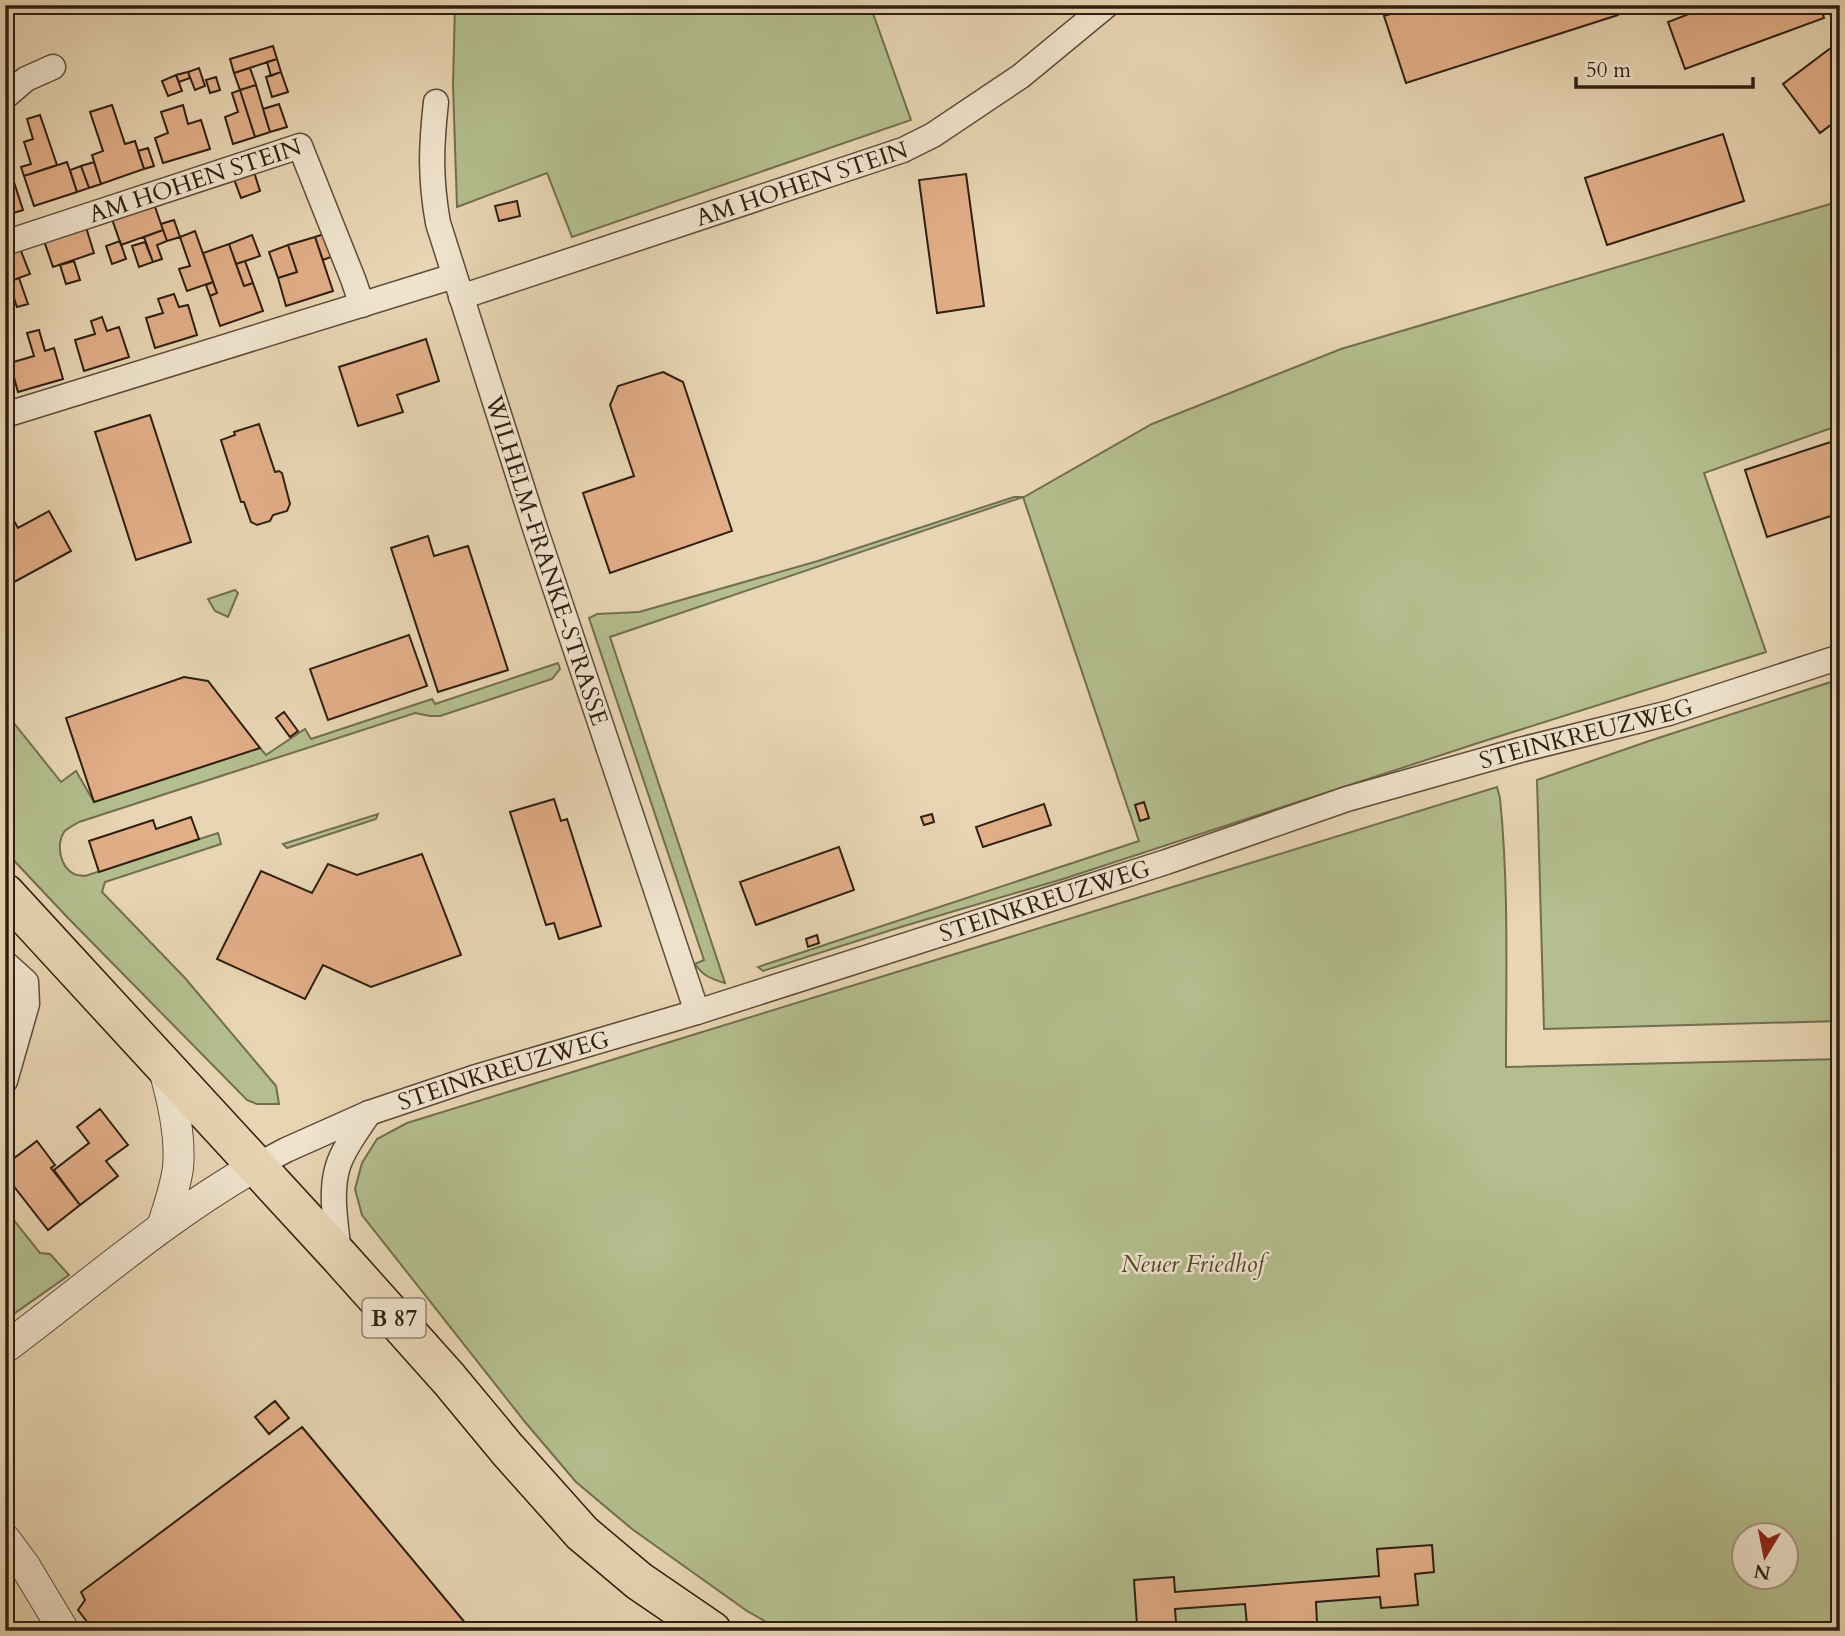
<svg xmlns="http://www.w3.org/2000/svg" width="1845" height="1636" font-family="Cardo,serif">
<style>
.green{fill:#b4be8e;stroke:#726e50;stroke-width:2;fill-rule:evenodd}
.building{fill:#e2ae88;stroke:#2f1f13;stroke-width:2}
.lines{fill:none;stroke-linecap:round;stroke-linejoin:round}
.minor-casing{stroke:#5d4c3b;stroke-width:27}
.tertiary-casing{stroke:#5d4c3b;stroke-width:32}
.primary-casing{stroke:#2f1f13;stroke-width:41}
.minor{stroke:#f0e4ce;stroke-width:24}
.tertiary{stroke:#f0e4ce;stroke-width:30}
.primary{stroke:#e8d5b3;stroke-width:38}
.labels{text-anchor:middle;dominant-baseline:central;stroke-width:5;stroke-linejoin:round;paint-order:stroke}
.shield{fill:#f0e4ce;stroke:#695a4b;stroke-width:2}
.shield-label{font-size:23px;font-weight:bold;fill:#2f1f13}
.street-label{font-size:24px;fill:#2f1f13;stroke:#f0e4ce}
.park-label{font-size:24px;font-style:italic;fill:#504732;stroke:#f0e4ce}
</style>
<rect width="100%" height="100%" fill="#e8d5b3"/>
<filter id="stains"><feTurbulence type="fractalNoise" baseFrequency=".00286" numOctaves="4"/><feColorMatrix values="0 0 0 0 .2 0 0 0 0 .09 0 0 0 0 .02 0 0 0 .5 -.17"/></filter>
<radialGradient id="worn" r=".72"><stop offset=".6" stop-color="#630" stop-opacity="0"/><stop offset="1" stop-color="#630" stop-opacity=".3"/></radialGradient>
<path class="green" d="M455,5H870L911,120L572,237L547,173L457,207L453,85Z
M1840,201V425L1704,473L1766,652L1478,743L1063,879L904,926L763,971L758,967L1139,841L1023,497L610,637L725,983C711,979 703,976 695,964L704,960L589,618L597,614L639,612L818,561L1014,497H1024L1152,424L1341,349Z
M235,590L238,593L228,617L215,611L208,599Z
M558,663L560,669L552,679L440,716H430L415,713L79,822C74,825 67,828 64,832C56,845 60,867 74,874C77,876 82,875 85,876L218,833L221,844L105,882L102,892L185,978L276,1086L279,1104H257L247,1100L68,918L5,851V712L61,782L76,771L94,802L260,748L266,755L305,729L311,739L432,699L435,704Z
M1840,679V1021L1544,1029L1537,780L1649,741Z
M1497,787L1500,798C1509,888 1506,977 1506,1067L1840,1059V1631H782L747,1611L632,1529L576,1482L525,1422L362,1215L355,1189L362,1163L377,1139L407,1123ZM1744,1534H1786V1576H1744Z
M378,814L376,819L287,848L283,844Z
M5,1209L40,1253L50,1254L69,1275L5,1320Z"/>
<path class="building" d="M1419,5H1615L1618,15L1406,83L1384,16Z
M1712,5H1820L1824,18L1685,69L1668,22Z
M1840,41V118L1820,133L1783,84Z
M273,46L277,59L234,73L230,59Z
M277,59L281,72L271,76L267,62Z
M199,68L205,86L195,90L188,72Z
M250,68L256,85L240,90L234,73Z
M188,72L190,78L179,82L176,75Z
M281,72L288,92L272,97L266,77Z
M176,75L182,91L168,96L162,81Z
M216,77L220,90L210,93L206,80Z
M256,85L270,132L255,137L240,90Z
M240,90L255,137L233,144L225,117L238,112L232,93Z
M279,104L287,127L270,132L263,109Z
M112,105L125,144L135,141L144,169L101,184L92,155L103,151L90,112Z
M183,105L188,124L201,120L210,149L163,163L155,138L168,133L161,112Z
M40,115L57,165L24,176L21,167L31,164L24,142L33,139L27,119Z
M1723,134L1744,201L1607,245L1585,178Z
M148,148L154,166L144,169L138,151Z
M67,162L77,192L34,206L24,176Z
M94,162L101,184L89,188L81,166Z
M81,166L89,188L77,192L70,170Z
M254,172L260,191L241,198L234,179Z
M966,174L984,306L937,313L919,180Z
M14,182L23,210L10,214L5,199V185Z
M153,201L163,230L121,245L111,216Z
M517,201L520,216L499,221L495,206Z
M174,220L180,237L167,241L161,224Z
M85,224L94,253L53,267L43,238Z
M163,230L167,241L157,245L162,259L153,262L144,237Z
M195,231L213,282L187,291L179,269L190,266L180,237Z
M324,234L331,257L323,260L315,237Z
M252,235L260,256L236,264L229,244Z
M315,237L333,291L286,306L278,278L297,272L288,245Z
M120,241L126,259L112,264L106,246Z
M145,242L153,262L139,267L132,246Z
M229,244L244,286L253,283L263,311L220,326L210,296L217,293L203,253Z
M288,245L297,272L278,278L269,252Z
M19,246L30,274L5,283V251Z
M74,261L80,280L66,284L60,265Z
M245,261L253,283L244,286L236,264Z
M19,278L28,304L17,307L8,282Z
M8,282L15,301L5,305V283Z
M213,282L217,293L210,296L206,285Z
M174,294L179,307L188,305L197,335L155,348L146,318L163,313L158,299Z
M102,317L107,331L119,327L129,357L84,371L75,340L95,334L91,321Z
M39,330L45,351L54,348L63,379L18,392L10,363L34,356L27,333Z
M426,339L439,381L397,395L403,412L358,426L339,367Z
M663,372L683,382L732,531L610,573L583,493L634,476L610,405L618,386Z
M150,415L191,542L136,560L95,432Z
M259,424L275,472L279,471L282,473L290,504L287,511L273,515L270,521L257,525L251,522L244,502H241L221,440L235,435L234,432Z
M1840,439V513L1767,537L1745,470Z
M5,505L18,528L49,511L71,551L5,587Z
M428,536L434,556L468,546L508,670L438,692L391,548Z
M409,635L427,686L328,720L310,669Z
M184,677L208,681L260,748L94,802L66,718Z
M284,712L298,731L290,737L276,718Z
M554,799L561,821L567,819L601,926L559,939L554,923L546,925L510,812Z
M1144,802L1149,818L1140,821L1135,805Z
M1044,804L1051,825L983,847L976,827Z
M932,814L934,822L924,825L921,817Z
M191,817L199,839L99,872L89,841L153,820L156,829Z
M839,847L854,890L756,925L740,882Z
M422,854L461,955L371,987L323,965L305,999L217,959L261,871L312,893L328,864L357,875Z
M817,935L819,943L808,947L806,939Z
M100,1109L128,1145L106,1161L118,1176L80,1205L54,1170L89,1143L77,1127Z
M37,1141L55,1165L51,1168L80,1205L48,1230L5,1175V1165Z
M275,1401L289,1418L269,1434L255,1417Z
M302,1427L472,1631H94L78,1610L85,1600L81,1592Z
M1432,1545L1434,1572L1415,1574L1418,1605L1381,1608L1380,1597L1316,1602L1317,1623L1300,1624V1631H1259L1258,1625H1247L1245,1604L1175,1609L1176,1622L1137,1625L1134,1580L1174,1577L1175,1592L1379,1576L1377,1549Z"/>
<g class="lines">
<defs>
<g id="minor">
<path d="M5,97L26,79L53,67"/>
<path id="s1" d="M436,102C431,147 430,178 438,223L535,528L697,1012"/>
<path id="s2" d="M5,243L300,146L353,279L362,305"/>
<path id="s3" d="M461,297L903,150L933,135L1021,76L1107,5"/>
<path d="M5,415L454,276"/>
<path d="M5,963L26,982L27,1004L5,1081"/>
<path id="s4" d="M256,1166L286,1150L369,1113L473,1078L697,1012L1166,862L1347,799L1520,750L1669,713L1840,657"/>
<path d="M339,1256C337,1228 329,1194 338,1166C344,1147 358,1130 369,1113"/>
</g>
<path id="tertiary" d="M162,1227C168,1208 175,1189 178,1168C181,1135 172,1098 163,1066
M5,1348C88,1286 166,1217 256,1166
M5,1539L25,1566L64,1631"/>
<path id="primary" d="M5,893L339,1256L449,1379L507,1449L582,1533L639,1581L712,1631"/>
</defs>
<use href="#minor" class="minor-casing"/>
<use href="#tertiary" class="tertiary-casing"/>
<use href="#primary" class="primary-casing"/>
<use href="#minor" class="minor"/>
<use href="#tertiary" class="tertiary"/>
<use href="#primary" class="primary"/>
</g>
<g class="labels">
<rect class="shield" x="362.5" y="1298.5" width="63" height="39" rx="5"/>
<g class="shield-label">
<text x="394" y="1318">B 87</text>
</g>
<g class="street-label">
<text stroke="none"><textPath href="#s3" startOffset="359">AM HOHEN STEIN</textPath></text>
<text stroke="none"><textPath href="#s2" startOffset="200">AM HOHEN STEIN</textPath></text>
<text stroke="none"><textPath href="#s1" startOffset="476">WILHELM-FRANKE-STRASSE</textPath></text>
<text stroke="none"><textPath href="#s4" startOffset="1400">STEINKREUZWEG</textPath></text>
<text stroke="none"><textPath href="#s4" startOffset="833">STEINKREUZWEG</textPath></text>
<text stroke="none"><textPath href="#s4" startOffset="266">STEINKREUZWEG</textPath></text>
</g>
<g class="park-label">
<text x="1193" y="1264">Neuer Friedhof</text>
</g>
</g>
<rect width="1845" height="1636" fill="none" stroke="#e8d5b3" stroke-width="28"/>
<rect x="7" y="7" width="1831" height="1622" fill="none" stroke="#2f1f13" stroke-width="3.5"/>
<rect x="14" y="14" width="1817" height="1608" fill="none" stroke="#2f1f13" stroke-width="2"/>
<g transform="translate(1765 1556) rotate(190)"><circle r="33" fill="#f0e4ce" stroke="#a39583" stroke-width="2"/>
<path d="M0-5L12 26L0 18L-12 26Z" fill="#8f2418"/>
<text y="-10" font-size="19" font-weight="bold" text-anchor="middle" fill="#2f1f13">N</text>
</g>
<path d="M1576 77v10h177v-10" fill="none" stroke="#2f1f13" stroke-width="3.5"/>
<text x="1586" y="77" font-size="21" fill="#2f1f13" stroke="#f0e4ce" stroke-width="5" paint-order="stroke">50 m</text>
<rect width="100%" height="100%" filter="url(#stains)"/>
<rect width="100%" height="100%" fill="url(#worn)"/>
</svg>
